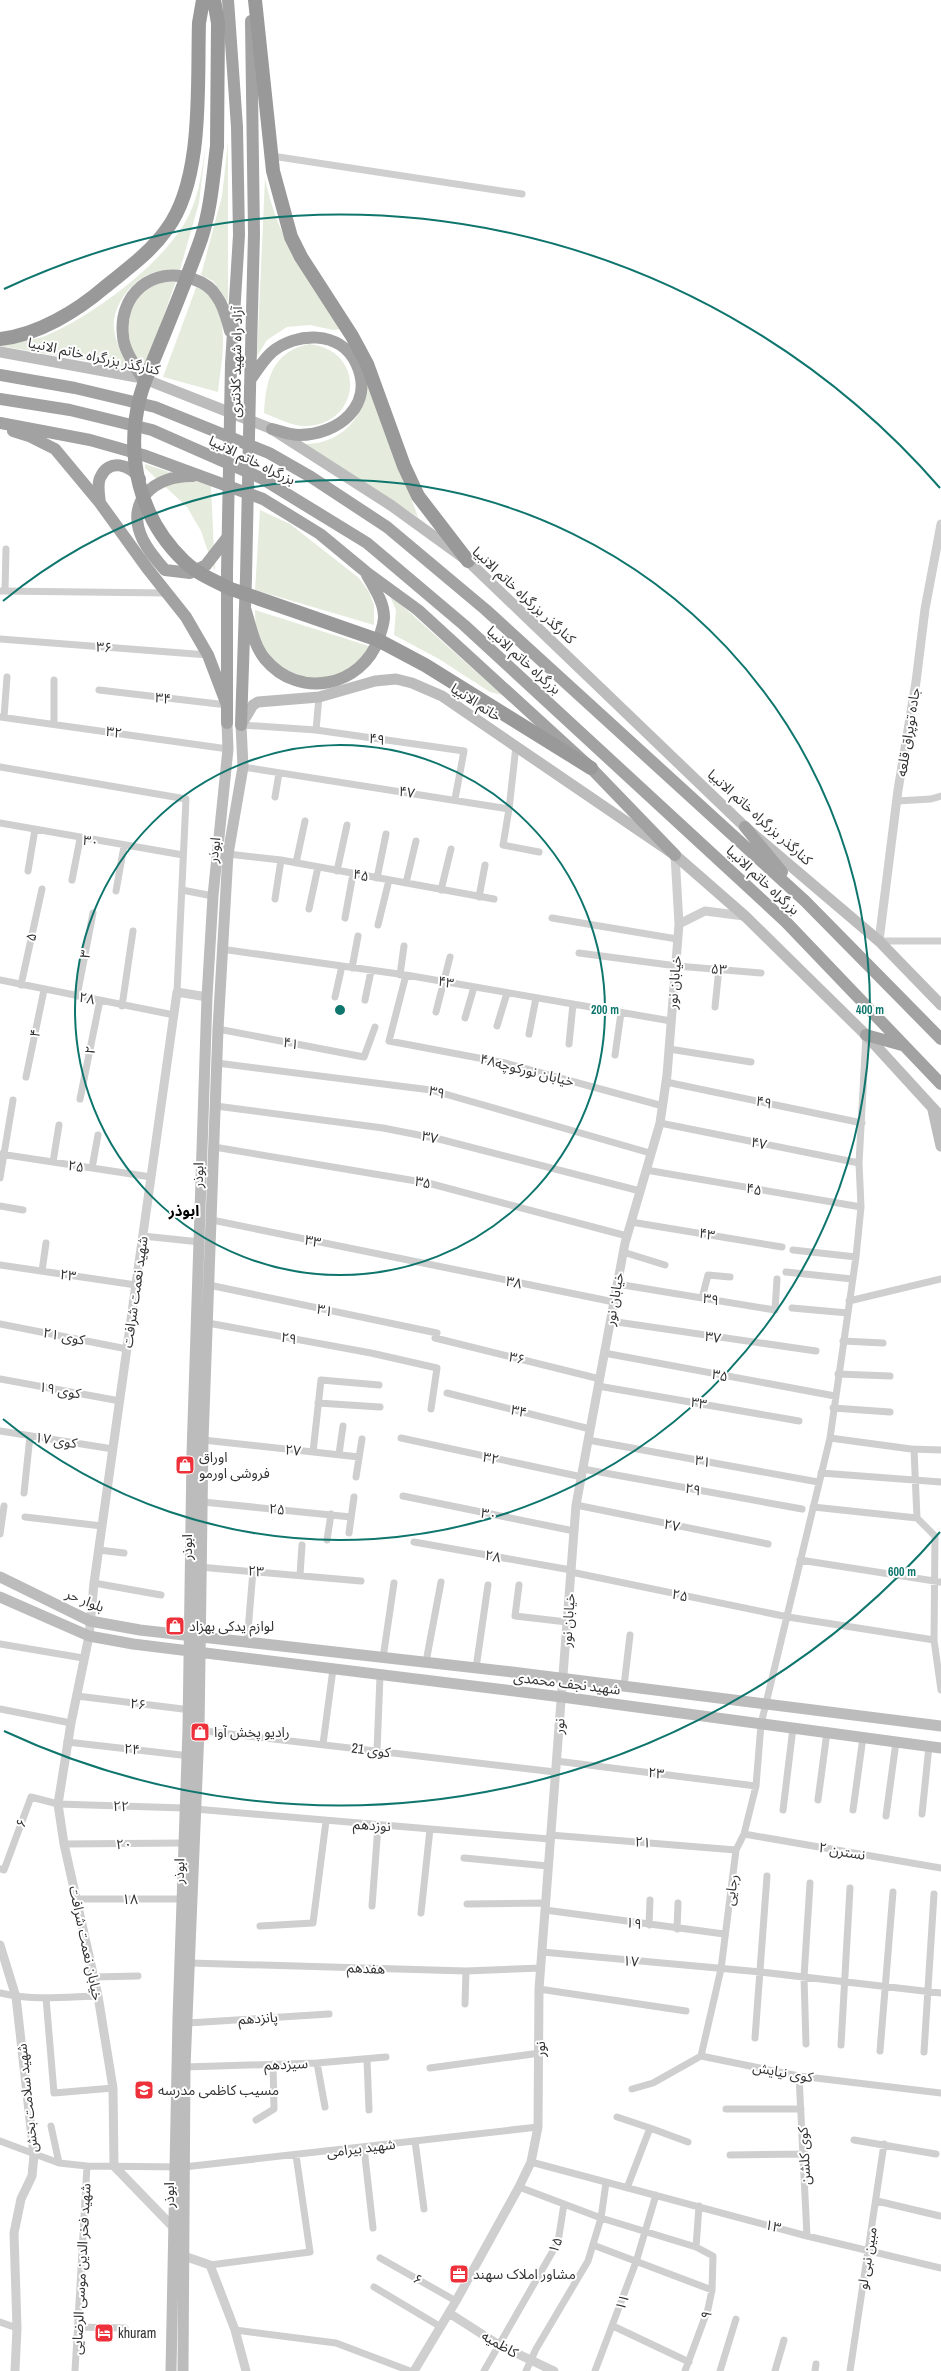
<svg xmlns="http://www.w3.org/2000/svg" width="941" height="2371" font-family="'Archivo Narrow','Noto Sans Arabic',sans-serif">
<style>
.green{fill:#e5ecde}
.lines{fill:none;stroke-linecap:round;stroke-linejoin:round}
.minor{stroke:#cfcfcf;stroke-width:7}
.tertiary{stroke:#cfcfcf;stroke-width:9}
.secondary{stroke:#bcbcbc;stroke-width:11}
.trunk{stroke:#a2a2a2;stroke-width:12}
.motorway{stroke:#999;stroke-width:14}
.trunk-bridge{stroke:#a2a2a2;stroke-width:12}
.motorway-bridge{stroke:#999;stroke-width:14}
.ring{fill:none;stroke:#0f766e;stroke-width:2}
.labels{text-anchor:middle;dominant-baseline:central;stroke-width:4;stroke-linejoin:round;paint-order:stroke}
.street-label{font-size:14px;fill:#323232;stroke:#fff}
.poi-label{font-size:14px;fill:#323232;stroke:#fff;text-anchor:start}
.neighbourhood-label{font-size:15px;font-weight:bold;fill:#000;stroke:#fff}
.centre{fill:#0f766e;stroke:#fff;stroke-width:2}
.ring-label{font-size:12px;text-anchor:middle;font-weight:bold;fill:#0f766e;stroke:#fff;stroke-width:4;stroke-linejoin:round;paint-order:stroke}
</style>
<rect width="100%" height="100%" fill="#fff"/>
<path class="green" d="M228,142V302L213,281L201,275L222,196Z
M206,144L199,203L180,270C172,271 163,270 155,272C133,278 112,305 114,328C115,341 123,357 129,368L0,346V344C14,342 32,341 45,336C93,316 166,262 189,215C200,193 202,167 206,144Z
M265,178C278,242 307,276 341,329L333,330L310,325L287,327L267,340L257,356Z
M176,281L145,369C121,344 121,296 158,283C163,281 171,282 176,281Z
M197,285C234,311 222,354 218,392L163,377Z
M309,344C366,350 362,422 308,426C293,427 277,418 264,413C266,379 272,352 309,344Z
M367,377L418,517L304,444C342,445 369,414 367,377Z
M145,464L211,486L215,572L201,531L187,507L145,468Z
M260,510L290,524L359,578L369,592L374,605V625L255,590Z
M389,594L502,695L490,692L439,659L394,635L396,610Z
M255,610L372,647C366,655 347,673 337,676C312,683 280,672 265,651C257,639 255,624 255,610Z"/>
<g class="lines">
<path class="minor" d="M272,156L522,194
M0,591L167,593
M5,591L6,549
M0,639L208,655
M99,690L227,705
M0,717L228,749
M4,717L7,677
M54,723V680
M241,725L316,730L464,751L455,799
M316,730L319,697
M0,767L186,799L177,992
M243,767L509,809L516,746
M275,797L279,773
M897,801L931,799L941,796
M509,809L503,845L539,852
M0,823L183,855
M228,854L281,860L494,899
M296,863L305,821
M28,871L35,829
M337,871L347,825
M377,878L386,834
M72,880L80,839
M406,883L416,841
M182,890L213,896
M441,890L451,849
M116,891L124,846
M479,897L485,865
M275,899L281,860
M309,909L318,867
M345,918L353,874
M552,918L677,939
M378,925L389,880
M879,941H941
M221,949L406,975L671,1021
M579,953L677,966L761,973
M352,968L358,936
M400,975L404,946
M406,975L389,1041L505,1063L663,1106
M0,980L174,1015
M21,985L42,889
M77,996L93,913
M335,997L342,966
M365,1000L371,971
M122,1006L133,931
M715,1007L719,968
M436,1012L450,957
M465,1018L474,987
M497,1026L507,993
M218,1029L364,1057L375,1027
M529,1034L536,998
M569,1044L573,1004
M669,1049L751,1062
M615,1055L621,1013
M217,1063L431,1090L650,1153
M26,1077L44,990
M666,1082L862,1123
M80,1099L100,1000
M216,1106L383,1128L439,1139L640,1191
M660,1123L859,1163
M214,1147L428,1183L627,1236
M0,1154L151,1177
M53,1162L59,1125
M92,1168L98,1135
M646,1170L861,1207
M0,1178L13,1100
M0,1206L23,1210
M212,1220L614,1302
M631,1222L782,1247
M143,1236L200,1242
M793,1250L856,1257
M623,1252L665,1265
M0,1265L136,1285
M42,1271L46,1243
M786,1272L852,1279
M617,1284L775,1310L777,1279
M209,1285L437,1333L435,1338L600,1379
M702,1298L708,1275L730,1277
M849,1301L941,1279
M792,1308L848,1313
M610,1321L816,1351
M208,1323L371,1353L437,1368L431,1409
M0,1324L127,1349
M843,1341L883,1343
M604,1353L835,1396
M838,1374L890,1376
M0,1379L120,1401
M598,1386L799,1421
M447,1393L590,1429
M318,1403L380,1407
M833,1408L890,1412
M0,1431L113,1449
M401,1438L582,1477
M830,1438L911,1449L941,1450
M203,1440L359,1457
M588,1440L818,1482
M914,1449L917,1518L935,1536L934,1640L941,1690
M313,1452L321,1380L379,1385
M339,1454L343,1426
M583,1469L802,1509
M821,1473L941,1482
M356,1477L362,1439
M24,1493L30,1436
M403,1496L574,1531
M203,1502L351,1517
M576,1505L768,1544
M813,1507L917,1518
M25,1517L102,1526
M349,1533L354,1497
M0,1534L4,1506
M327,1540L331,1514
M414,1542L571,1570
M99,1550L124,1553
M800,1560L941,1582
M199,1567L361,1581
M571,1572L788,1617L934,1640
M300,1575L302,1545
M94,1583L161,1595
M519,1585L515,1616L567,1622
M247,1642L253,1571
M0,1644L83,1658
M383,1658L394,1583
M426,1662L441,1582
M476,1668L488,1585
M624,1686L630,1635
M77,1696L191,1710
M0,1709L71,1723
M188,1729L555,1772
M67,1742L190,1756
M323,1744L333,1669
M377,1751L380,1676
M556,1761L756,1786
M818,1800L827,1732
M195,1809L549,1839
M783,1810L793,1728
M853,1810L863,1737
M922,1814L929,1746
M886,1816L896,1742
M744,1834L941,1868
M550,1835L736,1850
M64,1844L183,1843
M464,1858L548,1866
M0,1869L4,1870L31,1797L58,1804L184,1808
M77,1899H182
M467,1904L545,1903
M372,1906L378,1826
M545,1910L724,1934
M421,1913L430,1829
M649,1925L650,1900
M260,1926L313,1923L326,1821
M677,1929L678,1903
M542,1952L761,1972L941,1993
M191,1963L466,1971L541,1968
M94,1977L138,1976
M539,1989L686,2011
M0,1993C32,2001 65,1997 98,1996
M46,1998L54,2093L113,2088
M465,2004L466,1971
M188,2023L329,2014
M755,2038L767,1876
M806,2044L804,1977L810,1883
M841,2045L850,1888
M880,2051L893,1892
M924,2052L934,1894
M701,2056L721,1969L736,1850L744,1834L756,1786L761,1724L830,1438L856,1257L861,1207L859,1163L866,1035
M367,2060L369,2110
M317,2063L325,2107
M185,2067L317,2063L386,2057
M430,2068L540,2053
M799,2076L807,2236
M632,2089L653,2083L701,2056L799,2076L941,2093
M726,2109H801
M617,2117L650,2128
M256,2120L274,2109L273,2064
M51,2126L59,2163
M854,2140L936,2154
M0,2141L59,2163L87,2166L184,2167L538,2127
M415,2141L424,2209
M364,2148L373,2228
M730,2155L805,2154
M531,2162L807,2236L941,2268
M519,2187L601,2218L696,2247L713,2256L712,2290L708,2309L685,2371
M627,2188L650,2128L688,2142
M877,2201L940,2216
M593,2245L712,2290
M696,2247L699,2206
M380,2258L456,2301
M210,2265L310,2252L296,2155
M374,2287L441,2327
M0,2322L17,2328
M613,2326L689,2362
M77,2327L125,2328
M235,2330L336,2343L410,2371
M75,2371L87,2166
M484,2371L558,2242L564,2204
M526,2371L536,2349L588,2261L601,2218L606,2183
M595,2371L636,2262L656,2195
M720,2371L736,2319
M775,2371L784,2340
M815,2371L816,2364
M850,2371L884,2144"/>
<path class="tertiary" d="M679,924L705,911L744,916
M879,941L898,790L916,682L925,609L941,524
M0,1945L16,1997L34,2155L32,2176L21,2199L14,2233L17,2328L15,2371
M174,2228L114,2166L113,2088L98,1996L64,1844L58,1804L71,1723L89,1636L94,1583L177,992L207,997
M177,2255L184,2256L210,2265L235,2330L246,2371
M449,2313L499,2345L554,2371
M414,2371L456,2301L519,2187L531,2162L538,2127L539,1989L576,1505L625,1243L660,1123L667,1075L679,924L675,855"/>
<path class="secondary" d="M0,352L142,378L272,429L392,506L468,561L745,827L879,941L941,1005
M933,1110L941,1146
M0,1577L90,1621L140,1630L512,1672L941,1726
M0,1597L89,1636L133,1644L562,1697L941,1748
M171,2371L178,2018L188,1729L192,1454L207,997L213,896L228,749L227,723
M183,2371L185,2067L199,1730L203,1440L218,1029L228,854L243,767L241,725L253,705L258,702L319,697L375,681L396,679L412,683L442,696L675,855L746,917L866,1035L941,1117"/>
<path class="trunk" d="M228,0L237,127L239,235L231,364
M0,375L75,388L155,407L269,453L311,477L387,527L486,610L805,901L941,1039
M142,378C135,365 124,351 123,336C118,295 152,265 193,279C202,282 212,288 217,297C224,306 227,320 230,331
M251,379C257,370 264,359 272,352C296,332 340,330 356,363C376,405 338,435 299,435C290,435 281,431 272,429
M250,389L254,234L251,21
M0,399L70,410L152,430L261,478L367,543L464,625L786,922L941,1084
M0,423L90,440L143,455L263,499L320,534L366,572L418,610L591,768L675,855
M13,431L29,436L55,449L100,503L147,568L186,617L208,655L227,705
M193,476C155,475 124,501 143,540C149,552 157,561 165,570L190,573L206,565L227,538
M100,503C99,495 97,485 100,478C109,457 130,465 140,479
M227,572V723
M245,608C250,624 254,646 265,659C299,700 362,687 379,638C381,631 384,624 384,617C384,602 374,588 367,575
M241,725L246,577
M745,827L782,872
M866,1035L902,1045"/>
<path class="motorway" d="M214,0L218,23L217,146
M255,0L273,171L291,237L301,257L352,336L367,364L404,466L418,496L468,561
M0,339C38,335 77,311 105,287C127,269 150,253 167,229C204,179 197,84 199,23L203,0"/>
<path class="trunk-bridge" d="M227,572L231,364
M246,577L250,389"/>
<path class="motorway-bridge" d="M217,146C213,177 211,209 201,239C188,276 173,312 158,349C152,364 144,381 140,397C125,456 139,518 184,561C197,574 215,581 231,589L378,640L425,665L591,768"/>
</g>
<g class="ring">
<circle cx="340" cy="1010" r="265"/>
<path d="M3 601A530 530 0 1 1 3 1419"/>
<path d="M940 1532A795 795 0 0 1 4 1731M4 289A795 795 0 0 1 940 488"/>
</g>
<defs>
<symbol id="shop-square" viewBox="-11 -11 22 22"><rect x="-9" y="-9" width="18" height="18" rx="4" fill="#ee303a" stroke="#fff"/><path d="M-5-2.5h2.3a2.7 3.5 0 0 1 5.4 0H5L5.5 6h-11ZM-1.5-2.5h3a1.5 2.3 0 0 0-3 0Z" fill="#fff"/></symbol>
<symbol id="school-square" viewBox="-11 -11 22 22"><rect x="-9" y="-9" width="18" height="18" rx="4" fill="#ee303a" stroke="#fff"/><path d="M0-5L7-2L0 1L-7-2ZM-4 1L0 2.5L4 1V4Q0 6-4 4Z" fill="#fff"/></symbol>
<symbol id="office-square" viewBox="-11 -11 22 22"><rect x="-9" y="-9" width="18" height="18" rx="4" fill="#ee303a" stroke="#fff"/><path d="M-6-3h4V-5.5h4V-3h4V5H-6ZM-1-4.5V-3h2v-1.5ZM-6 0V1H6V0Z" fill="#fff"/></symbol>
<symbol id="hotel-square" viewBox="-11 -11 22 22"><rect x="-9" y="-9" width="18" height="18" rx="4" fill="#ee303a" stroke="#fff"/><path d="M-6-4.5h1.5V1H6V5H4.5V3h-9V5H-6ZM-4 0a1.8 1.8 0 1 1 3.6 0ZM.5 0V-2.5h3Q6-2.5 6 0Z" fill="#fff"/></symbol>
</defs>
<g fill-rule="evenodd">
<use href="#shop-square" x="174" y="1454" width="22" height="22"/>
<use href="#shop-square" x="164" y="1615" width="22" height="22"/>
<use href="#shop-square" x="189" y="1721" width="22" height="22"/>
<use href="#school-square" x="133" y="2079" width="22" height="22"/>
<use href="#office-square" x="448" y="2263" width="22" height="22"/>
<use href="#hotel-square" x="93" y="2322" width="22" height="22"/>
</g>
<g class="labels">
<g class="street-label">
<text transform="translate(94 356) rotate(12)">کنارگذر بزرگراه خاتم الانبیا</text>
<text transform="translate(236 362) rotate(-89)">آزاد راه شهید کلانتری</text>
<text transform="translate(252 460) rotate(26)">بزرگراه خاتم الانبیا</text>
<text transform="translate(524 595) rotate(43)">کنارگذر بزرگراه خاتم الانبیا</text>
<text transform="translate(104 647) rotate(4)">۳۶</text>
<text transform="translate(524 660) rotate(42)">بزرگراه خاتم الانبیا</text>
<text transform="translate(163 698) rotate(7)">۳۴</text>
<text transform="translate(476 702) rotate(33)">خاتم الانبیا</text>
<text transform="translate(114 732) rotate(9)">۳۲</text>
<text transform="translate(908 732) rotate(-81)">جاده توپراق قلعه</text>
<text transform="translate(377 739) rotate(8)">۴۹</text>
<text transform="translate(407 792) rotate(8)">۴۷</text>
<text transform="translate(760 817) rotate(42)">کنارگذر بزرگراه خاتم الانبیا</text>
<text transform="translate(91 841) rotate(10)">۳۰</text>
<text transform="translate(214 850) rotate(-83)">ابوذر</text>
<text transform="translate(361 875) rotate(10)">۴۵</text>
<text transform="translate(763 880) rotate(43)">بزرگراه خاتم الانبیا</text>
<text transform="translate(31 937) rotate(-78)">۵</text>
<text transform="translate(85 954) rotate(-79)">۳</text>
<text transform="translate(719 969) rotate(5)">۵۳</text>
<text transform="translate(446 982) rotate(10)">۴۳</text>
<text transform="translate(674 982) rotate(-85)">خیابان نور</text>
<text transform="translate(87 998) rotate(10)">۲۸</text>
<text transform="translate(35 1033) rotate(-78)">۴</text>
<text transform="translate(291 1043) rotate(11)">۴۱</text>
<text transform="translate(90 1050) rotate(-79)">۲</text>
<text transform="translate(527 1070) rotate(14)">خیابان نورکوچه۴۸</text>
<text transform="translate(437 1092) rotate(14)">۳۹</text>
<text transform="translate(764 1102) rotate(12)">۴۹</text>
<text transform="translate(430 1137) rotate(12)">۳۷</text>
<text transform="translate(759 1143) rotate(11)">۴۷</text>
<text transform="translate(76 1166) rotate(9)">۲۵</text>
<text transform="translate(198 1175) rotate(-88)">ابوذر</text>
<text transform="translate(423 1182) rotate(11)">۳۵</text>
<text transform="translate(754 1189) rotate(10)">۴۵</text>
<text transform="translate(707 1234) rotate(10)">۴۳</text>
<text transform="translate(313 1241) rotate(12)">۳۳</text>
<text transform="translate(68 1275) rotate(9)">۲۳</text>
<text transform="translate(514 1282) rotate(11)">۳۸</text>
<text transform="translate(135 1292) rotate(-82)">شهید نعمت شرافت</text>
<text transform="translate(614 1299) rotate(-80)">خیابان نور</text>
<text transform="translate(711 1299) rotate(9)">۳۹</text>
<text transform="translate(325 1310) rotate(12)">۳۱</text>
<text transform="translate(64 1336) rotate(11)">کوی ۲۱</text>
<text transform="translate(713 1337) rotate(9)">۳۷</text>
<text transform="translate(289 1338) rotate(10)">۲۹</text>
<text transform="translate(517 1358) rotate(14)">۳۶</text>
<text transform="translate(720 1375) rotate(11)">۳۵</text>
<text transform="translate(60 1390) rotate(10)">کوی ۱۹</text>
<text transform="translate(699 1403) rotate(10)">۳۳</text>
<text transform="translate(519 1411) rotate(14)">۳۴</text>
<text transform="translate(56 1440) rotate(9)">کوی ۱۷</text>
<text transform="translate(293 1450) rotate(6)">۲۷</text>
<text transform="translate(491 1458) rotate(12)">۳۲</text>
<text transform="translate(703 1461) rotate(10)">۳۱</text>
<text transform="translate(693 1489) rotate(11)">۲۹</text>
<text transform="translate(277 1509) rotate(5)">۲۵</text>
<text transform="translate(489 1514) rotate(12)">۳۰</text>
<text transform="translate(672 1525) rotate(12)">۲۷</text>
<text transform="translate(187 1547) rotate(-90)">ابوذر</text>
<text transform="translate(493 1556) rotate(10)">۲۸</text>
<text transform="translate(256 1571) rotate(5)">۲۳</text>
<text transform="translate(680 1595) rotate(12)">۲۵</text>
<text transform="translate(85 1600) rotate(22)">بلوار حر</text>
<text transform="translate(568 1620) rotate(-86)">خیابان نور</text>
<text transform="translate(567 1683) rotate(7)">شهید نجف محمدی</text>
<text transform="translate(138 1704) rotate(7)">۲۶</text>
<text transform="translate(559 1726) rotate(-85)">نور</text>
<text transform="translate(132 1749) rotate(6)">۲۴</text>
<text transform="translate(371 1750) rotate(7)">کوی 21</text>
<text transform="translate(656 1773) rotate(7)">۲۳</text>
<text transform="translate(121 1806) rotate(2)">۲۲</text>
<text transform="translate(21 1823) rotate(-69)">۶</text>
<text transform="translate(372 1825) rotate(4)">نوزدهم</text>
<text transform="translate(643 1842) rotate(5)">۲۱</text>
<text transform="translate(124 1844) rotate(-1)">۲۰</text>
<text transform="translate(842 1851) rotate(10)">نسترن ۲</text>
<text transform="translate(179 1871) rotate(-88)">ابوذر</text>
<text transform="translate(731 1890) rotate(-82)">رجایی</text>
<text x="130" y="1899">۱۸</text>
<text transform="translate(634 1923) rotate(8)">۱۹</text>
<text transform="translate(86 1943) rotate(78)">خیابان نعمت شرافت</text>
<text transform="translate(631 1961) rotate(5)">۱۷</text>
<text transform="translate(366 1968) rotate(2)">هفدهم</text>
<text transform="translate(258 2018) rotate(-4)">پانزدهم</text>
<text transform="translate(540 2049) rotate(-90)">نور</text>
<text transform="translate(286 2064) rotate(-2)">سیزدهم</text>
<text transform="translate(783 2072) rotate(10)">کوی نیایش</text>
<text transform="translate(27 2098) rotate(-96)">شهید سلامت بخش</text>
<text transform="translate(361 2148) rotate(-7)">شهید بیرامی</text>
<text transform="translate(804 2156) rotate(-93)">کوی کلشن</text>
<text transform="translate(169 2195) rotate(-90)">ابوذر</text>
<text transform="translate(773 2226) rotate(15)">۱۳</text>
<text transform="translate(555 2245) rotate(-68)">۱۵</text>
<text transform="translate(867 2258) rotate(-81)">مبین نبی لو</text>
<text transform="translate(81 2269) rotate(-87)">شهید فخر الدین موسی الرضایی</text>
<text transform="translate(418 2279) rotate(29)">۶</text>
<text transform="translate(622 2302) rotate(-70)">۱۱</text>
<text transform="translate(706 2315) rotate(-72)">۹</text>
<text transform="translate(500 2344) rotate(30)">کاظمیه</text>
</g>
<g class="poi-label">
<text x="199" y="1457">اوراق<tspan x="199" dy="16">فروشی اورمو</tspan></text>
<text x="189" y="1626">لوازم یدکی بهزاد</text>
<text x="214" y="1732">رادیو پخش آوا</text>
<text x="158" y="2090">مسیب کاظمی مدرسه</text>
<text x="473" y="2274">مشاور املاک سهند</text>
<text x="118" y="2333">khuram</text>
</g>
<g class="neighbourhood-label">
<text x="184" y="1210">ابوذر</text>
</g>
</g>
<circle cx="340" cy="1010" r="6" class="centre"/>
<g class="ring-label">
<text x="605" y="1014">200 m</text>
<text x="870" y="1014">400 m</text>
<text x="902" y="1576">600 m</text>
</g>
</svg>
